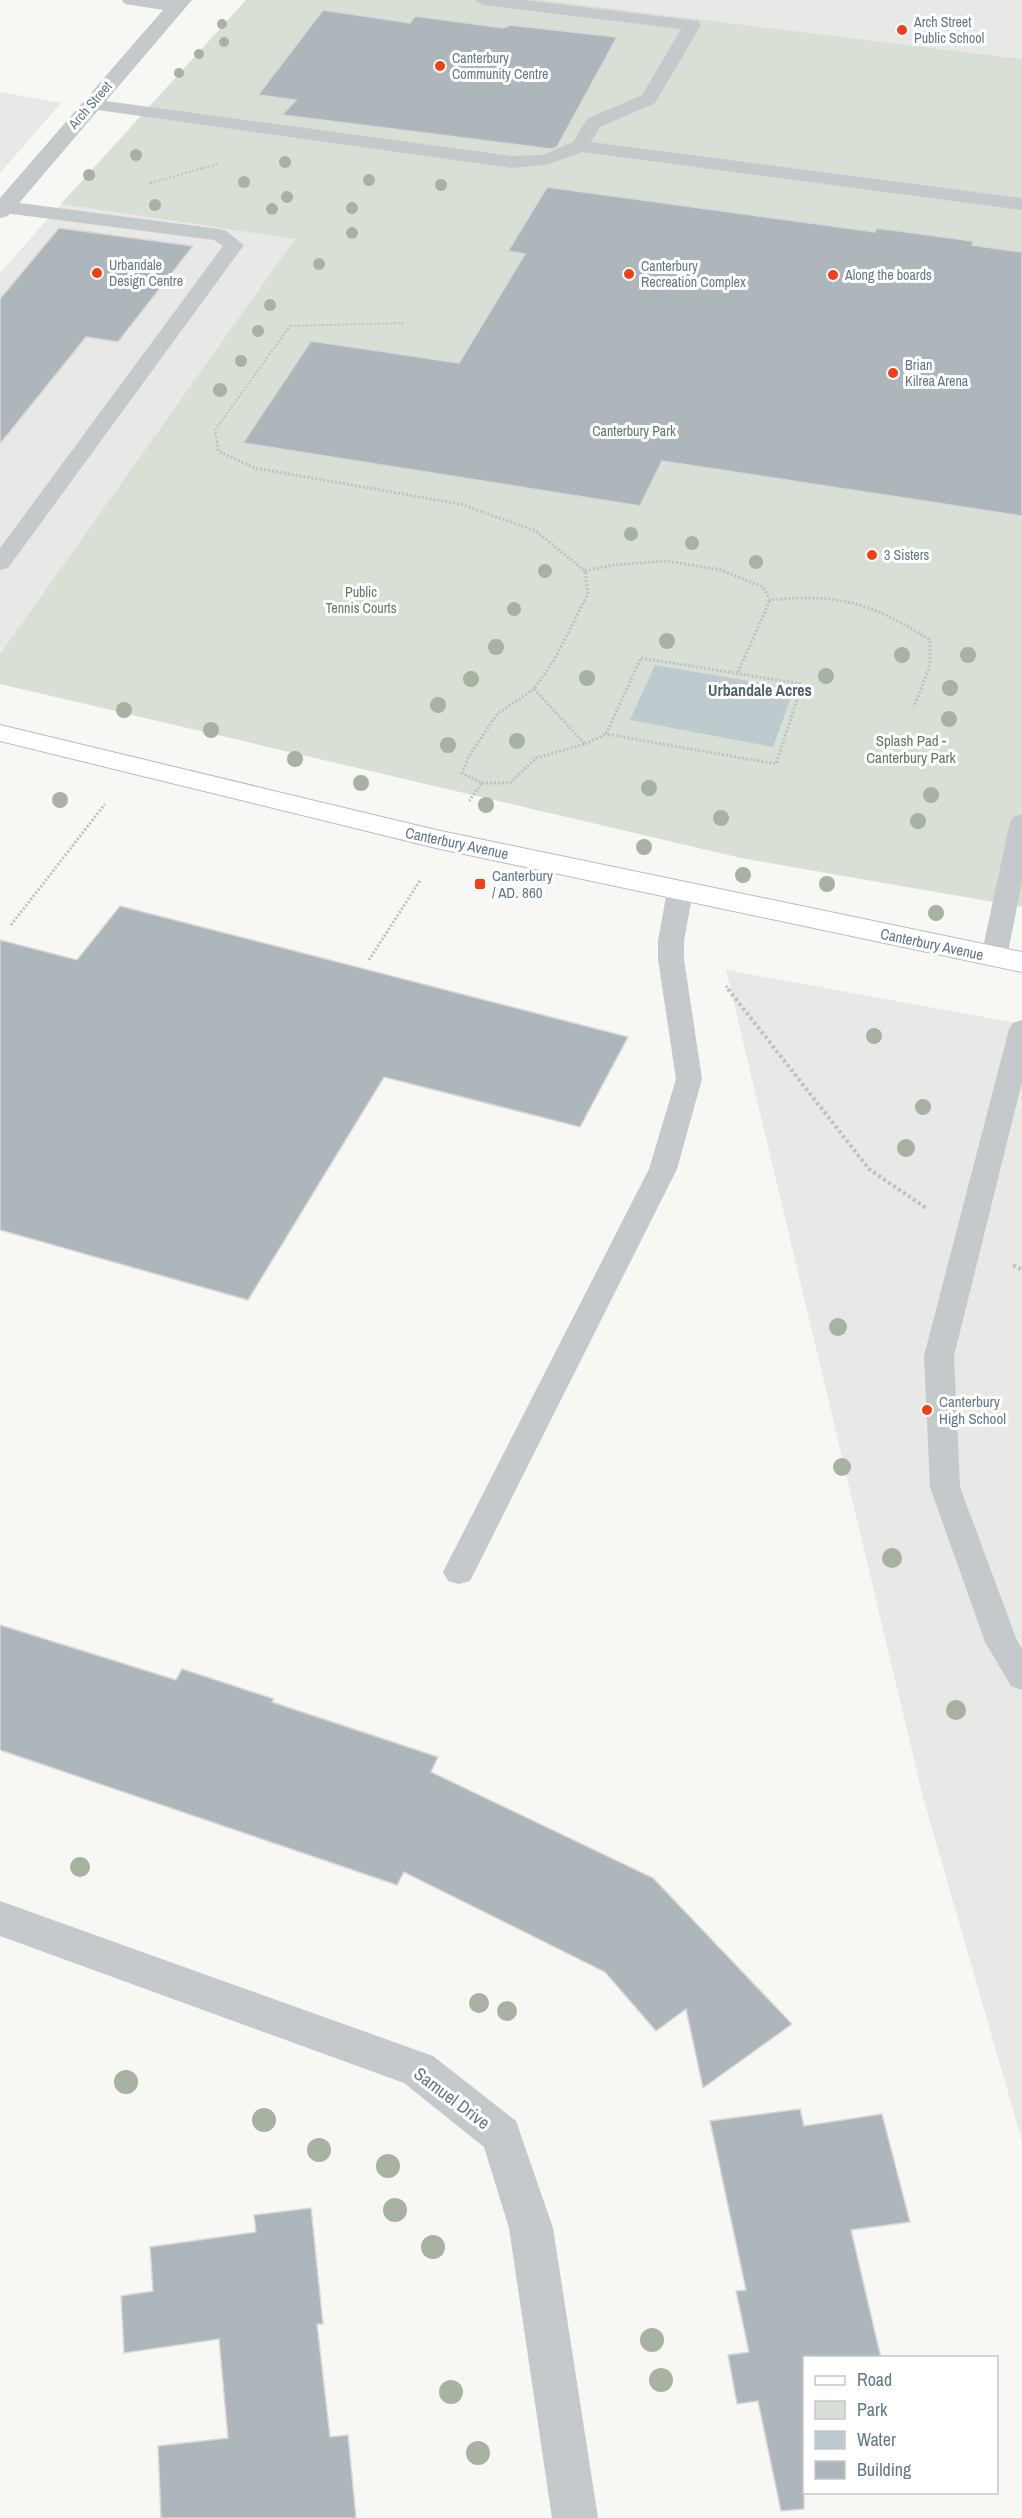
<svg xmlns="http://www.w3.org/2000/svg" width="1022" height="2518" font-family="'Archivo Narrow',sans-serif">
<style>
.built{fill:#e8e8e7}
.green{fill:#d8dfd4}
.water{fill:#bdcace}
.building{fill:#acb6bb;stroke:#d8d8d6;stroke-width:1.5}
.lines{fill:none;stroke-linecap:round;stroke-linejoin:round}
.secondary-casing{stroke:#b6bcc0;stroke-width:2}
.path-far2{stroke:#bfc2c4;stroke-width:2;stroke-dasharray:2 2;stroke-linecap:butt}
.path-far1{stroke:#bfc2c4;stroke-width:3;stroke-dasharray:2 2;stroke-linecap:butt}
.path{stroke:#bfc2c4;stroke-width:4;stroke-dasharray:3 3;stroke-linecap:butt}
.lane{fill:#c4c9cc;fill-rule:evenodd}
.street{fill:#c4c9cc;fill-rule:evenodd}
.secondary{fill:#fff;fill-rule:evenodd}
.tree{fill:#a7b2a2}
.poi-dot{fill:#f33f17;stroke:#fff;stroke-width:2}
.labels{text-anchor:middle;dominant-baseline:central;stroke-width:6;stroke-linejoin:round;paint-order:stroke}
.far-poi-label{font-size:14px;fill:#637987;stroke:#fff;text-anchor:start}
.far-street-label{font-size:14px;fill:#637987;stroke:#fff}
.far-park-label{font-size:14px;fill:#65795f;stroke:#fff}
.park-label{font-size:15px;fill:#65795f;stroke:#fff}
.street-label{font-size:15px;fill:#637987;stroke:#fff}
.poi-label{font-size:15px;fill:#637987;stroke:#fff;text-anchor:start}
.neighbourhood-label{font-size:16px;font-weight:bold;fill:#52616b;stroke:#fff}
.near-street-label{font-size:18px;fill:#637987;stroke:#fff}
</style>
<rect width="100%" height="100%" fill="#f7f7f3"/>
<path class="built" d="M543,0H1022V59Z
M0,92L61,103L0,173Z
M61,204L296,239L0,654V273Z
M726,970L1022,1024V2141L923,1797Z"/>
<path class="green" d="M246,0H543L1022,59V907L741,858L0,684V654L295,239L61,204Z"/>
<path class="water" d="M655,665L794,689L773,747L630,720Z"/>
<path class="building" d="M323,10L410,23L415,16L503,28L510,25L617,37L557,147L551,149L282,115L296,100L258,95Z
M547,187L875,232L876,228L973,241L972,245L1022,252V516L662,461L640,506L243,443L311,341L459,363L525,254L508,251Z
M59,228L193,246L118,342L86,337L0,444V299Z
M120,906L628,1037L580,1127L384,1077L248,1300L0,1230V940L77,960Z
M0,1625L176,1680L182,1669L274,1699L272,1702L438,1757L431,1772L653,1878L792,2024L703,2088L686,2009L656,2031L605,1972L404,1872L397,1885L0,1750Z
M800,2109L804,2126L882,2114L910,2222L851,2230L881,2358H804V2509L781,2511L758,2401L737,2404L728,2355L749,2352L736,2291L746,2290L710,2121Z
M311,2208L323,2324H317L330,2437L348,2435L356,2518H161L158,2446L228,2438L219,2339L124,2353L121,2296L153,2291L150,2247L256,2232L254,2215Z"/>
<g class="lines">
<defs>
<path id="secondary" d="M0,725L436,830L1022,952V972L436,848L0,741Z"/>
</defs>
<use href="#secondary" class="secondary-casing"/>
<path class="path-far2" d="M150,183L218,164
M217,442L215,430L290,326L405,323"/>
<path class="path-far1" d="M217,441L218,451L255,468L460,504L536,531L585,571L588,594L553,662L534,689L497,714L468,758L462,773L482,783L469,801
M585,571L613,565L667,561L721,570L763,587L770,600C839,593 872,603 930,640V665L914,707
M641,658L802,684L776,764L606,734Z
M738,672L770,600
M585,744L606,734
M482,783H510L536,758L585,744L534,689
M11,925L105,804
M369,960L421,879
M726,986L729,990"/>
<path class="path" d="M728,989L869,1169L926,1208
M1013,1265L1022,1270"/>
<path class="lane" d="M475,0H525L698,21L701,25L655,103L600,127L591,142L1022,198V210L582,152L546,165L511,168L91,109L85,108L82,104L85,100L91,99L511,156L543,155L573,142L587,119L642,95L681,29L483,5Z
M4,201L219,229L226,231L244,245L8,568L0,570V548L223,246L214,240L4,213L0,212V202Z
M1022,814V882L1007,957L1003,963L994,965L985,963L981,957L1010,822L1013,817Z
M680,883L689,885L693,891L684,941V959L702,1079L677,1169L470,1581L459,1584L448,1581L443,1572L649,1169L676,1079L658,959V941L667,891L671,885Z
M1022,1020V1082L954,1356L960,1487L1016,1638L1022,1649V1690L1011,1686L985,1642L930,1487L924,1356L1009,1029L1013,1023Z"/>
<path class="street" d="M122,0H192L8,216L0,218V198L163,10L125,4Z
M0,1901L433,2056L516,2121L553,2228L598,2518H552L509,2228L484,2147L404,2083L0,1936Z"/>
<use href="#secondary" class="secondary"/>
</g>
<g class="tree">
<circle cx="222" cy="24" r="5"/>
<circle cx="224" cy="42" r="5"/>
<circle cx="199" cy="54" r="5"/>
<circle cx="179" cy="73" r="5"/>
<circle cx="136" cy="155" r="6"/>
<circle cx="285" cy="162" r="6"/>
<circle cx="89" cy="175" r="6"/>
<circle cx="369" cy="180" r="6"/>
<circle cx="244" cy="182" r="6"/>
<circle cx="441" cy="185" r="6"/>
<circle cx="287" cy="197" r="6"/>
<circle cx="155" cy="205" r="6"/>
<circle cx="352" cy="208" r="6"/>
<circle cx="272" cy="209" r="6"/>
<circle cx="352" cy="233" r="6"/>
<circle cx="319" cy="264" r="6"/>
<circle cx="270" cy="305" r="6"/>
<circle cx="258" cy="331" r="6"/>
<circle cx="241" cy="361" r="6"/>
<circle cx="220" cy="390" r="7"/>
<circle cx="631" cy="534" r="7"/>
<circle cx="692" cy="543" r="7"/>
<circle cx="756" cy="562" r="7"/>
<circle cx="545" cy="571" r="7"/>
<circle cx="514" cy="609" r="7"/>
<circle cx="667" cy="641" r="8"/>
<circle cx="496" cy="647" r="8"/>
<circle cx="902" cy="655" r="8"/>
<circle cx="968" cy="655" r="8"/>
<circle cx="826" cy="676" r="8"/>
<circle cx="587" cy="678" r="8"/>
<circle cx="471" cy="679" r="8"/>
<circle cx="950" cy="688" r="8"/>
<circle cx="438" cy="705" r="8"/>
<circle cx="124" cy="710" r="8"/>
<circle cx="949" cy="719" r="8"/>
<circle cx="211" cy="730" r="8"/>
<circle cx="517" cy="741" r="8"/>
<circle cx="448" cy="745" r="8"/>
<circle cx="295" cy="759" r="8"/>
<circle cx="361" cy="783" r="8"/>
<circle cx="649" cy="788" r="8"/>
<circle cx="931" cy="795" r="8"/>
<circle cx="60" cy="800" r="8"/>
<circle cx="486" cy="805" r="8"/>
<circle cx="721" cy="818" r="8"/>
<circle cx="918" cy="821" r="8"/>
<circle cx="644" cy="847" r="8"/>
<circle cx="743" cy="875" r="8"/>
<circle cx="827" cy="884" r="8"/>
<circle cx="936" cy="913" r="8"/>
<circle cx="874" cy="1036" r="8"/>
<circle cx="923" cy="1107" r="8"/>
<circle cx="906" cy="1148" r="9"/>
<circle cx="838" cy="1327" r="9"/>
<circle cx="842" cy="1467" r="9"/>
<circle cx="892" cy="1558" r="10"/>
<circle cx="956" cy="1710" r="10"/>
<circle cx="80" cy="1867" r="10"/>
<circle cx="479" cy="2003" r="10"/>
<circle cx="507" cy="2011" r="10"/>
<circle cx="126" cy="2082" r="12"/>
<circle cx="264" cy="2120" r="12"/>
<circle cx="319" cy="2150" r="12"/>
<circle cx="388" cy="2166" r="12"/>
<circle cx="395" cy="2210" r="12"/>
<circle cx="433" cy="2247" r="12"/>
<circle cx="652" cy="2340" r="12"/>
<circle cx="661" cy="2380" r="12"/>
<circle cx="451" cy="2392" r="12"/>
<circle cx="478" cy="2453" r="12"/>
</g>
<g class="poi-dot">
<circle cx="902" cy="30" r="6"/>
<circle cx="440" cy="66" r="6"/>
<circle cx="97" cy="273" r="6"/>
<circle cx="629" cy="274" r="6"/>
<circle cx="833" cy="275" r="6"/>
<circle cx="893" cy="373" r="6"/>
<circle cx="872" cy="555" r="6"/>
<rect x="474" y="878" width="12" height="12" rx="3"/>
<circle cx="927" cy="1410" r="6"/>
</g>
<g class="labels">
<g class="far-poi-label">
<text x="914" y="22">Arch Street<tspan x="914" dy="16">Public School</tspan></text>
<text x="452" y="58">Canterbury<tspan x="452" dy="16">Community Centre</tspan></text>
<text x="109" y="265">Urbandale<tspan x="109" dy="16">Design Centre</tspan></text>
<text x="641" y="266">Canterbury<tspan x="641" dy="16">Recreation Complex</tspan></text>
<text x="845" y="275">Along the boards</text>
<text x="905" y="365">Brian<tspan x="905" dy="16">Kilrea Arena</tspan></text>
<text x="884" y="555">3 Sisters</text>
</g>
<g class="far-street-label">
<text transform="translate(90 105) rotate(-49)">Arch Street</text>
</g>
<g class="far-park-label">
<text x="634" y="431">Canterbury Park</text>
<text x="361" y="592">Public<tspan x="361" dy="16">Tennis Courts</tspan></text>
</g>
<g class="park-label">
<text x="911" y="740">Splash Pad -<tspan x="911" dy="17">Canterbury Park</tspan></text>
</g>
<g class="street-label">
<text transform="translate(457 843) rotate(12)">Canterbury Avenue</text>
<text transform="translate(932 944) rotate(12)">Canterbury Avenue</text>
</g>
<g class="poi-label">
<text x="492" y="875">Canterbury<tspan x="492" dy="17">/ AD. 860</tspan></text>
<text x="939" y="1401">Canterbury<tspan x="939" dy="17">High School</tspan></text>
</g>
<g class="neighbourhood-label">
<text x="760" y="690">Urbandale Acres</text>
</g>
<g class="near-street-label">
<text transform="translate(452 2098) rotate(37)">Samuel Drive</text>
</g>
</g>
<rect x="803" y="2356" width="195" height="138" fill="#ffffff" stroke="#c1c9cf" stroke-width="1.5"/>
<rect x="815" y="2376" width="30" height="9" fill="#ffffff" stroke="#c1c9cf" stroke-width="1.5"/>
<text x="857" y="2386" font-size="18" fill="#637987">Road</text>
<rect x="815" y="2401" width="30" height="18" fill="#d8dfd4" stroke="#c1c9cf" stroke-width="1.5"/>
<text x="857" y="2416" font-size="18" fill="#637987">Park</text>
<rect x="815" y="2431" width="30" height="18" fill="#bdcace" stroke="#c1c9cf" stroke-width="1.5"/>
<text x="857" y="2446" font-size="18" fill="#637987">Water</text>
<rect x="815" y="2461" width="30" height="18" fill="#acb6bb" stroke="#c1c9cf" stroke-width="1.5"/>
<text x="857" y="2476" font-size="18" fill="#637987">Building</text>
</svg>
